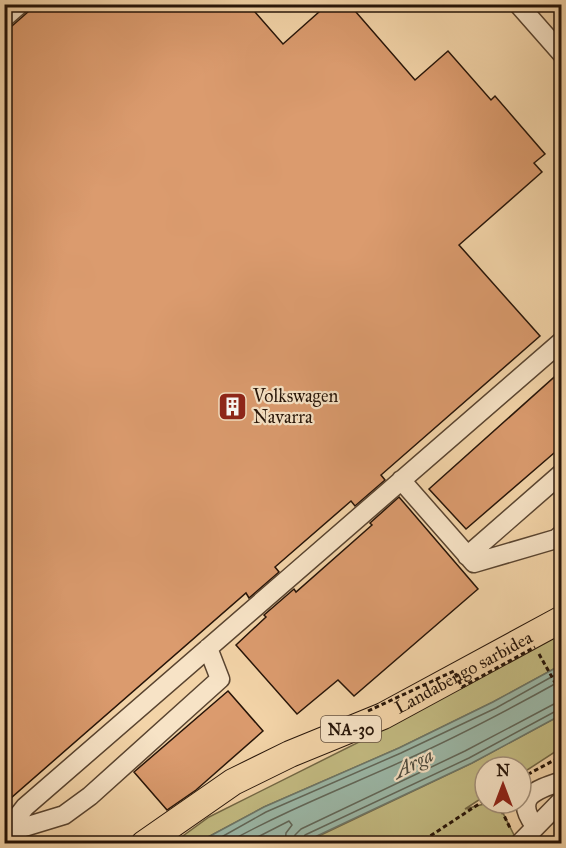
<svg xmlns="http://www.w3.org/2000/svg" width="566" height="848" font-family="'IM FELL Great Primer',serif">
<style>
.green{fill:#c3bb82;stroke:#746845;stroke-width:1.5}
.water{fill:#9bb8a8;stroke:#6c7668;stroke-width:1.5}
.lines{fill:none;stroke-linecap:round;stroke-linejoin:round}
.shore{stroke:#606658;stroke-width:1.5}
.building{fill:#db9b6e;stroke:#261408;stroke-width:1.5}
.minor-casing{stroke:#594430;stroke-width:21}
.highway-casing{stroke:#261408;stroke-width:28}
.path{stroke:#261408;stroke-width:3;stroke-dasharray:4.5 3;stroke-linecap:butt}
.minor{stroke:#f7e3c6;stroke-width:18}
.highway{stroke:#f3d4a8;stroke-width:26}
.path-bridge{stroke:#261408;stroke-width:3;stroke-dasharray:4.5 3;stroke-linecap:butt}
.labels{text-anchor:middle;dominant-baseline:central;stroke-width:4.5;stroke-linejoin:round;paint-order:stroke}
.shield{fill:#f7e3c6;stroke:#655241;stroke-width:1.5}
.shield-label{font-size:16px;font-weight:bold;fill:#261408}
.poi-label{font-size:18px;fill:#261408;stroke:#f7e3c6;text-anchor:start}
.street-label{font-size:18px;fill:#261408;stroke:#f7e3c6}
.water-label{font-size:20px;font-style:italic;fill:#4f4d40;stroke:#f7e3c6}
</style>
<rect width="100%" height="100%" fill="#f3d4a8"/>
<filter id="stains"><feTurbulence type="fractalNoise" baseFrequency=".00333" numOctaves="4"/><feColorMatrix values="0 0 0 0 .2 0 0 0 0 .09 0 0 0 0 .02 0 0 0 .5 -.17"/></filter>
<radialGradient id="worn" r=".72"><stop offset=".6" stop-color="#630" stop-opacity="0"/><stop offset="1" stop-color="#630" stop-opacity=".3"/></radialGradient>
<path class="green" d="M561,633V665L493,702L399,748L264,807L197,843L172,844L209,817L379,732Z
M561,715V748L521,774V767H485V796L465,809L488,803H498L515,837L510,843L302,844L472,763Z"/>
<path class="water" d="M561,665V715L472,763L302,843H197L264,807L399,748L493,702Z"/>
<g class="lines">
<path class="shore" d="M209,844L266,812L401,753L496,708L562,671
M225,844C282,812 343,788 403,761C457,737 510,709 562,680
M244,844L289,821L292,825L286,833L285,844
M294,844L295,835L301,829L465,751L554,704L562,703
M301,844L305,835L469,758L556,711L562,710"/>
</g>
<path class="building" d="M37,4H248L283,44L328,4H349L415,80L448,51L491,100L495,96L545,154L534,163L542,172L459,245L540,336L381,475L385,480L355,506L351,501L275,567L279,572L249,598L246,593L4,804V33Z
M561,371V447L466,529L429,489Z
M399,497L478,589L354,696L338,680L297,714L236,645L266,617L264,615L294,589L296,592L372,525L370,523Z
M228,691L263,731L196,790L167,810L134,772Z"/>
<g class="lines">
<defs>
<path id="minor" d="M518,4L562,54
M4,18L20,4
M401,480L474,563L556,539L562,534
M467,556L562,473
M535,826C513,797 535,790 562,781
M5,833L64,815L90,796L220,679L208,648
M4,834L25,807L562,341
M519,844L562,800"/>
<g id="highway">
<path id="s1" d="M144,844L233,782L290,754L383,716L562,619"/>
</g>
</defs>
<use href="#minor" class="minor-casing"/>
<use href="#highway" class="highway-casing"/>
<path class="path" d="M539,654L562,695
M521,778L562,756
M498,803L511,830
M418,844L485,800"/>
<use href="#minor" class="minor"/>
<use href="#highway" class="highway"/>
<path class="path-bridge" d="M368,711L454,671L462,687L535,647"/>
</g>
<defs>
<symbol id="building-square" viewBox="-11 -11 22 22"><rect x="-9" y="-9" width="18" height="18" rx="4" fill="#8f2418" stroke="#f7e3c6"/><path d="M-4-6H4V6H1V3H-1V6H-4ZM-2.5-4.3h1.7v1.8h-1.7ZM.8-4.3h1.7v1.8H.8ZM-2.5-1h1.7V.8h-1.7ZM.8-1h1.7V.8H.8Z" fill="#fff"/></symbol>
</defs>
<g fill-rule="evenodd">
<use href="#building-square" x="216" y="390" width="33" height="33"/>
</g>
<g class="labels">
<rect class="shield" x="321" y="716" width="60" height="26" rx="4.5"/>
<g class="shield-label">
<text x="351" y="729">NA-30</text>
</g>
<g class="poi-label">
<text x="253" y="396">Volkswagen<tspan x="253" dy="21">Navarra</tspan></text>
</g>
<g class="street-label">
<text stroke="none"><textPath href="#s1" startOffset="364">Landabengo sarbidea</textPath></text>
</g>
<g class="water-label">
<text transform="translate(413 763) rotate(-28)">Arga</text>
</g>
</g>
<rect width="566" height="848" fill="none" stroke="#f3d4a8" stroke-width="24"/>
<rect x="6" y="6" width="554" height="836" fill="none" stroke="#261408" stroke-width="3"/>
<rect x="12" y="12" width="542" height="824" fill="none" stroke="#261408" stroke-width="1.5"/>
<g transform="translate(503 785)"><circle r="28" fill="#f7e3c6" stroke="#a3907a" stroke-width="1.5"/>
<path d="M0-4.5L10 22L0 15L-10 22Z" fill="#8f2418"/>
<text y="-9" font-size="16" font-weight="bold" text-anchor="middle" fill="#261408">N</text>
</g>
<rect width="100%" height="100%" filter="url(#stains)"/>
<rect width="100%" height="100%" fill="url(#worn)"/>
</svg>
